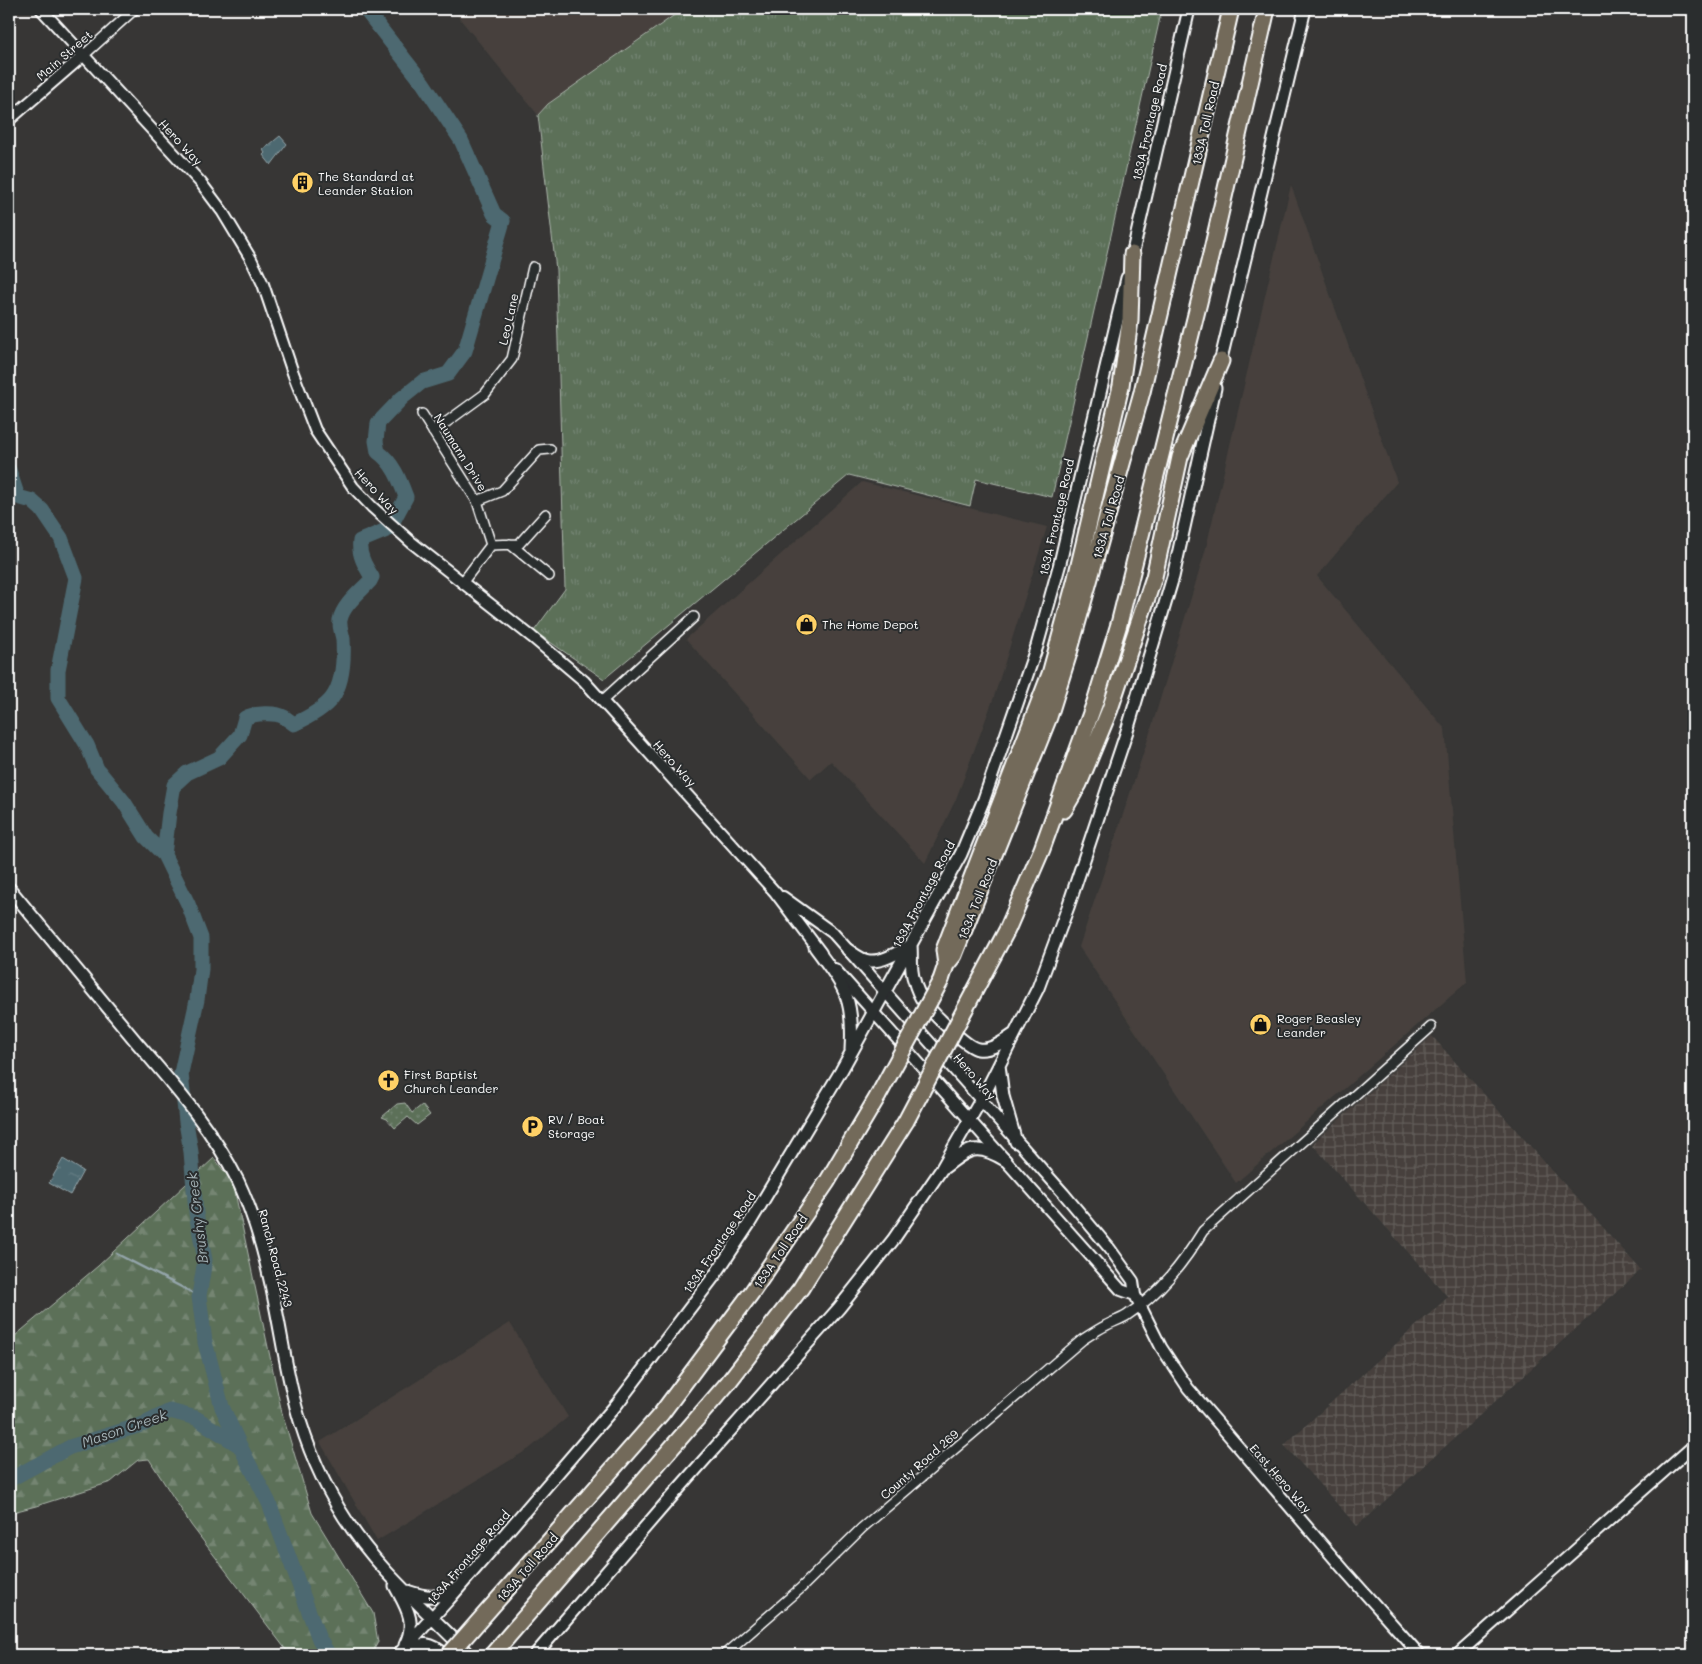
<svg xmlns="http://www.w3.org/2000/svg" width="1702" height="1664" font-family="Mali,sans-serif">
<style>
.built{fill:#46413d}
.industrial{fill:url(#industrial-grid)}
.grass{fill:url(#grass-tufts);stroke:#adb7ac}
.forest{fill:url(#forest-firs);stroke:#adb7ac}
.park{fill:url(#park-dots);stroke:#adb7ac}
.water{fill:url(#water-ripples);stroke:#94a5aa}
.lines{fill:none;stroke-linecap:round;stroke-linejoin:round}
.stream{stroke:#94a5aa;stroke-width:2.5}
.river{stroke:#4d6971;stroke-width:15}
.minor-casing{stroke:#fff;stroke-width:12}
.tertiary-casing{stroke:#fff;stroke-width:14}
.secondary-casing{stroke:#fff;stroke-width:15}
.motorway-casing{stroke:#fff;stroke-width:19}
.minor{stroke:#2a2d2e;stroke-width:9}
.tertiary{stroke:#2a2d2e;stroke-width:10}
.secondary{stroke:#2a2d2e;stroke-width:11}
.motorway{stroke:#736b5a;stroke-width:15}
.motorway-bridge-casing{stroke:#fff;stroke-width:19;stroke-linecap:butt}
.motorway-bridge{stroke:#736b5a;stroke-width:15}
.labels{text-anchor:middle;dominant-baseline:central;stroke-width:4;stroke-linejoin:round;paint-order:stroke}
.street-label{font-size:12px;fill:#fff;stroke:#2a2d2e}
.poi-label{font-size:12px;fill:#fff;stroke:#2a2d2e;text-anchor:start}
.water-label{font-size:14px;font-style:italic;fill:#a6b4b8;stroke:#2a2d2e}
</style>
<defs>
<pattern id="industrial-grid" width="8" height="8" patternUnits="userSpaceOnUse" patternTransform="scale(1.25)"><rect width="8" height="8" fill="#46413d"/><path d="M0 4h8M4 0v8" fill="none" stroke="#625e5a"/></pattern>
<pattern id="grass-tufts" width="24" height="20" patternUnits="userSpaceOnUse" patternTransform="scale(1.25)"><rect width="24" height="20" fill="#5b6f59"/><path d="M3 7l-1-3M5 7V3M7 7l1-3M15 17l-1-3M17 17v-4M19 17l1-3" fill="none" stroke="#748572"/></pattern>
<pattern id="forest-firs" width="22" height="20" patternUnits="userSpaceOnUse" patternTransform="scale(1.25)"><rect width="22" height="20" fill="#5b6f59"/><path d="M5 1l3.5 6h-7zM16 11l3.5 6h-7z" fill="#748572"/></pattern>
<pattern id="park-dots" width="8" height="8" patternUnits="userSpaceOnUse" patternTransform="scale(1.25)"><rect width="8" height="8" fill="#5b6f59"/><path d="M2 2h.1M6 6h.1" fill="none" stroke="#748572" stroke-width="1.8" stroke-linecap="round"/></pattern>
<pattern id="water-ripples" width="26" height="14" patternUnits="userSpaceOnUse" patternTransform="scale(1.25)"><rect width="26" height="14" fill="#4d6971"/><path d="M2 4q2-2 4 0t4 0M15 11q2-2 4 0t4 0" fill="none" stroke="#688086"/></pattern>
</defs>
<rect width="100%" height="100%" fill="#373635"/>
<filter id="ink" filterUnits="userSpaceOnUse"><feTurbulence type="fractalNoise" baseFrequency=".02" numOctaves="2"/><feDisplacementMap in="SourceGraphic" scale="10" xChannelSelector="R" yChannelSelector="G"/><feConvolveMatrix kernelMatrix="1 2 1 2 8 2 1 2 1" color-interpolation-filters="sRGB"/></filter>
<g filter="url(#ink)">
<path class="built" d="M452,9H683L548,104L538,115Z
M1291,185L1397,482L1317,576L1445,729L1467,982L1236,1183L1079,947L1147,742L1205,552Z
M862,482L1047,527L994,697L956,799L925,863L831,761L811,779L686,639Z
M510,1323L568,1417L529,1449L377,1541L320,1442Z"/>
<path class="industrial" d="M1432,1036L1641,1270L1357,1526L1284,1445L1448,1297L1312,1144Z"/>
<path class="grass" d="M683,9H1162L1052,497L976,479L970,506L849,475L604,679L534,631L565,589L556,270L538,115L548,104Z"/>
<path class="forest" d="M214,1158L233,1183L282,1413L312,1513L373,1613L378,1642L371,1655H290L191,1525L149,1459L138,1460L111,1482L36,1506L9,1513V1341L98,1266Z"/>
<path class="park" d="M405,1103L412,1113L422,1105L430,1115L417,1125L408,1117L395,1128L387,1119L382,1117L397,1104Z"/>
<path class="water" d="M280,136L287,144L271,165L263,155L265,153L263,150Z
M63,1159L83,1171L70,1195L49,1183Z"/>
<g class="lines">
<path class="stream" d="M117,1254L199,1296"/>
<path class="river" d="M9,470L18,497L32,501L42,510L61,538L76,578L58,670V698L87,745L97,769L124,802L146,837L164,855L188,904L201,938V969L197,1000L181,1073L186,1122L191,1152L196,1213L205,1260L199,1296L205,1342L222,1407L240,1446L269,1503L319,1639L329,1655
M164,855L169,813L174,785L187,773L219,758L240,735L245,718C254,713 275,712 284,717C287,719 291,722 294,724C307,718 323,710 332,698C343,683 344,657 343,639C342,633 339,626 340,620C343,605 360,592 370,581L372,577C365,566 358,554 360,541L389,529L406,497C400,481 393,462 378,452L376,441L378,423L402,398L422,382L448,374L465,351L503,221L494,214L461,140L423,83L365,9
M9,1480L70,1447L144,1424L170,1411L196,1418L240,1446"/>
<defs>
<path id="minor" d="M84,55L135,9
M422,414L477,501L491,545L462,583
M433,432L485,394L512,359L533,267
M477,501L502,491L539,450L550,449
M510,544L549,576
M491,545L519,544L546,514
M602,701L694,617
M724,1655L801,1588L862,1528L1082,1340C1090,1335 1097,1330 1105,1326C1112,1322 1119,1320 1126,1316C1159,1294 1182,1265 1203,1231L1431,1027"/>
<path id="tertiary" d="M41,9L201,183L222,211L251,259L263,284L293,373L315,430L353,487L372,507L411,542L532,637L584,681L775,892L821,953
M9,120L84,55
M783,897L833,933L1064,1194L1110,1249L1133,1281L1135,1295L1161,1347L1188,1388L1344,1570L1420,1655
M835,969L1121,1290L1135,1295
M1457,1655L1693,1446"/>
<path id="secondary" d="M1131,260L1189,9
M1219,367L1305,9
M9,888C52,940 95,992 138,1044C175,1087 213,1130 238,1181C256,1219 267,1262 275,1304C283,1343 288,1383 300,1421C317,1476 346,1528 386,1571C413,1600 442,1627 470,1655
M911,945C912,956 910,970 914,980C916,988 920,997 925,1004C934,1014 966,1047 978,1049C990,1051 1003,1042 1013,1035
M815,947C845,988 854,997 851,1050
M848,950C854,954 862,961 870,961C884,962 900,951 911,945
M999,1065L1003,1096L1016,1142
M945,1167C969,1148 977,1143 1005,1160
M395,1586C406,1607 417,1621 405,1645
M407,1591C425,1597 439,1600 456,1588
M406,1650C424,1642 431,1642 445,1655
M398,1655L449,1599L617,1404L715,1275L749,1224L841,1071L961,854L984,799L1037,646L1060,563L1127,278
M535,1655L666,1503L839,1308L893,1240L941,1170L987,1089L1038,988L1068,907L1127,731L1173,577L1215,388"/>
<path id="motorway" d="M1064,810L1079,784L1110,709L1154,577L1180,457L1221,361
M946,965L944,950L1050,674L1075,582L1121,386L1130,321L1132,254
M941,980L946,965L954,955L1049,717L1069,653L1142,392L1231,9
M965,1009L1007,930L1042,849L1095,702L1119,624L1211,254L1267,9
M566,1522L661,1414L752,1292L827,1182L878,1096
M492,1655L727,1384L801,1288L906,1121"/>
</defs>
<use href="#minor" class="minor-casing"/>
<use href="#tertiary" class="tertiary-casing"/>
<use href="#secondary" class="secondary-casing"/>
<use href="#motorway" class="motorway-casing"/>
<use href="#minor" class="minor"/>
<use href="#tertiary" class="tertiary"/>
<use href="#secondary" class="secondary"/>
<use href="#motorway" class="motorway"/>
<defs>
<path id="motorway-bridge" d="M878,1096L941,980
M906,1121L965,1009
M449,1655L566,1522"/>
</defs>
<use href="#motorway-bridge" class="motorway-bridge-casing"/>
<use href="#motorway-bridge" class="motorway-bridge"/>
</g>
</g>
<defs>
<symbol id="building-disc" viewBox="-11 -11 22 22"><circle r="9.5" fill="#ffd166" stroke="#2a2d2e"/><path d="M-4-6H4V6H1V3H-1V6H-4ZM-2.5-4.3h1.7v1.8h-1.7ZM.8-4.3h1.7v1.8H.8ZM-2.5-1h1.7V.8h-1.7ZM.8-1h1.7V.8H.8Z" fill="#111"/></symbol>
<symbol id="shop-disc" viewBox="-11 -11 22 22"><circle r="9.5" fill="#ffd166" stroke="#2a2d2e"/><path d="M-5-2.5h2.3a2.7 3.5 0 0 1 5.4 0H5L5.5 6h-11ZM-1.5-2.5h3a1.5 2.3 0 0 0-3 0Z" fill="#111"/></symbol>
<symbol id="church-disc" viewBox="-11 -11 22 22"><circle r="9.5" fill="#ffd166" stroke="#2a2d2e"/><path d="M-1.2-6h2.4v3.5h3.3v2.4h-3.3V6h-2.4V-.1h-3.3v-2.4h3.3Z" fill="#111"/></symbol>
<symbol id="parking-disc" viewBox="-11 -11 22 22"><circle r="9.5" fill="#ffd166" stroke="#2a2d2e"/><path d="M-3.5-5.5H1a3.5 3.5 0 0 1 0 7H-1V5.5H-3.5ZM-1-3.4V-.6H.8a1.4 1.4 0 0 0 0-2.8Z" fill="#111"/></symbol>
</defs>
<g fill-rule="evenodd">
<use href="#building-disc" x="290" y="170" width="25" height="25"/>
<use href="#shop-disc" x="794" y="612" width="25" height="25"/>
<use href="#shop-disc" x="1248" y="1012" width="25" height="25"/>
<use href="#church-disc" x="376" y="1068" width="25" height="25"/>
<use href="#parking-disc" x="520" y="1114" width="25" height="25"/>
</g>
<g class="labels">
<g class="street-label">
<text transform="translate(64 55) rotate(-41)">Main Street</text>
<text transform="translate(1149 122) rotate(-77)">183A Frontage Road</text>
<text transform="translate(1205 123) rotate(-77)">183A Toll Road</text>
<text transform="translate(181 142) rotate(47)">Hero Way</text>
<text transform="translate(508 319) rotate(-77)">Leo Lane</text>
<text transform="translate(461 452) rotate(58)">Naumann Drive</text>
<text transform="translate(377 491) rotate(47)">Hero Way</text>
<text transform="translate(1056 517) rotate(-77)">183A Frontage Road</text>
<text transform="translate(1108 517) rotate(-74)">183A Toll Road</text>
<text transform="translate(675 763) rotate(48)">Hero Way</text>
<text transform="translate(923 894) rotate(-62)">183A Frontage Road</text>
<text transform="translate(977 899) rotate(-68)">183A Toll Road</text>
<text transform="translate(975 1076) rotate(49)">Hero Way</text>
<text transform="translate(719 1242) rotate(-56)">183A Frontage Road</text>
<text transform="translate(780 1251) rotate(-56)">183A Toll Road</text>
<text transform="translate(276 1258) rotate(75)">Ranch Road 2243</text>
<text transform="translate(919 1464) rotate(-41)">County Road 269</text>
<text transform="translate(1281 1478) rotate(49)">East Hero Way</text>
<text transform="translate(468 1557) rotate(-49)">183A Frontage Road</text>
<text transform="translate(527 1567) rotate(-49)">183A Toll Road</text>
</g>
<g class="poi-label">
<text x="318" y="176">The Standard at<tspan x="318" dy="14">Leander Station</tspan></text>
<text x="822" y="624">The Home Depot</text>
<text x="1277" y="1018">Roger Beasley<tspan x="1277" dy="14">Leander</tspan></text>
<text x="404" y="1074">First Baptist<tspan x="404" dy="14">Church Leander</tspan></text>
<text x="548" y="1119">RV / Boat<tspan x="548" dy="14">Storage</tspan></text>
</g>
<g class="water-label">
<text transform="translate(197 1218) rotate(-97)">Brushy Creek</text>
<text transform="translate(124 1428) rotate(-19)">Mason Creek</text>
</g>
</g>
<rect width="1702" height="1664" fill="none" stroke="#2a2d2e" stroke-width="30"/>
<rect x="15" y="15" width="1672" height="1634" fill="none" stroke="#fff" stroke-width="2" filter="url(#ink)"/>
</svg>
